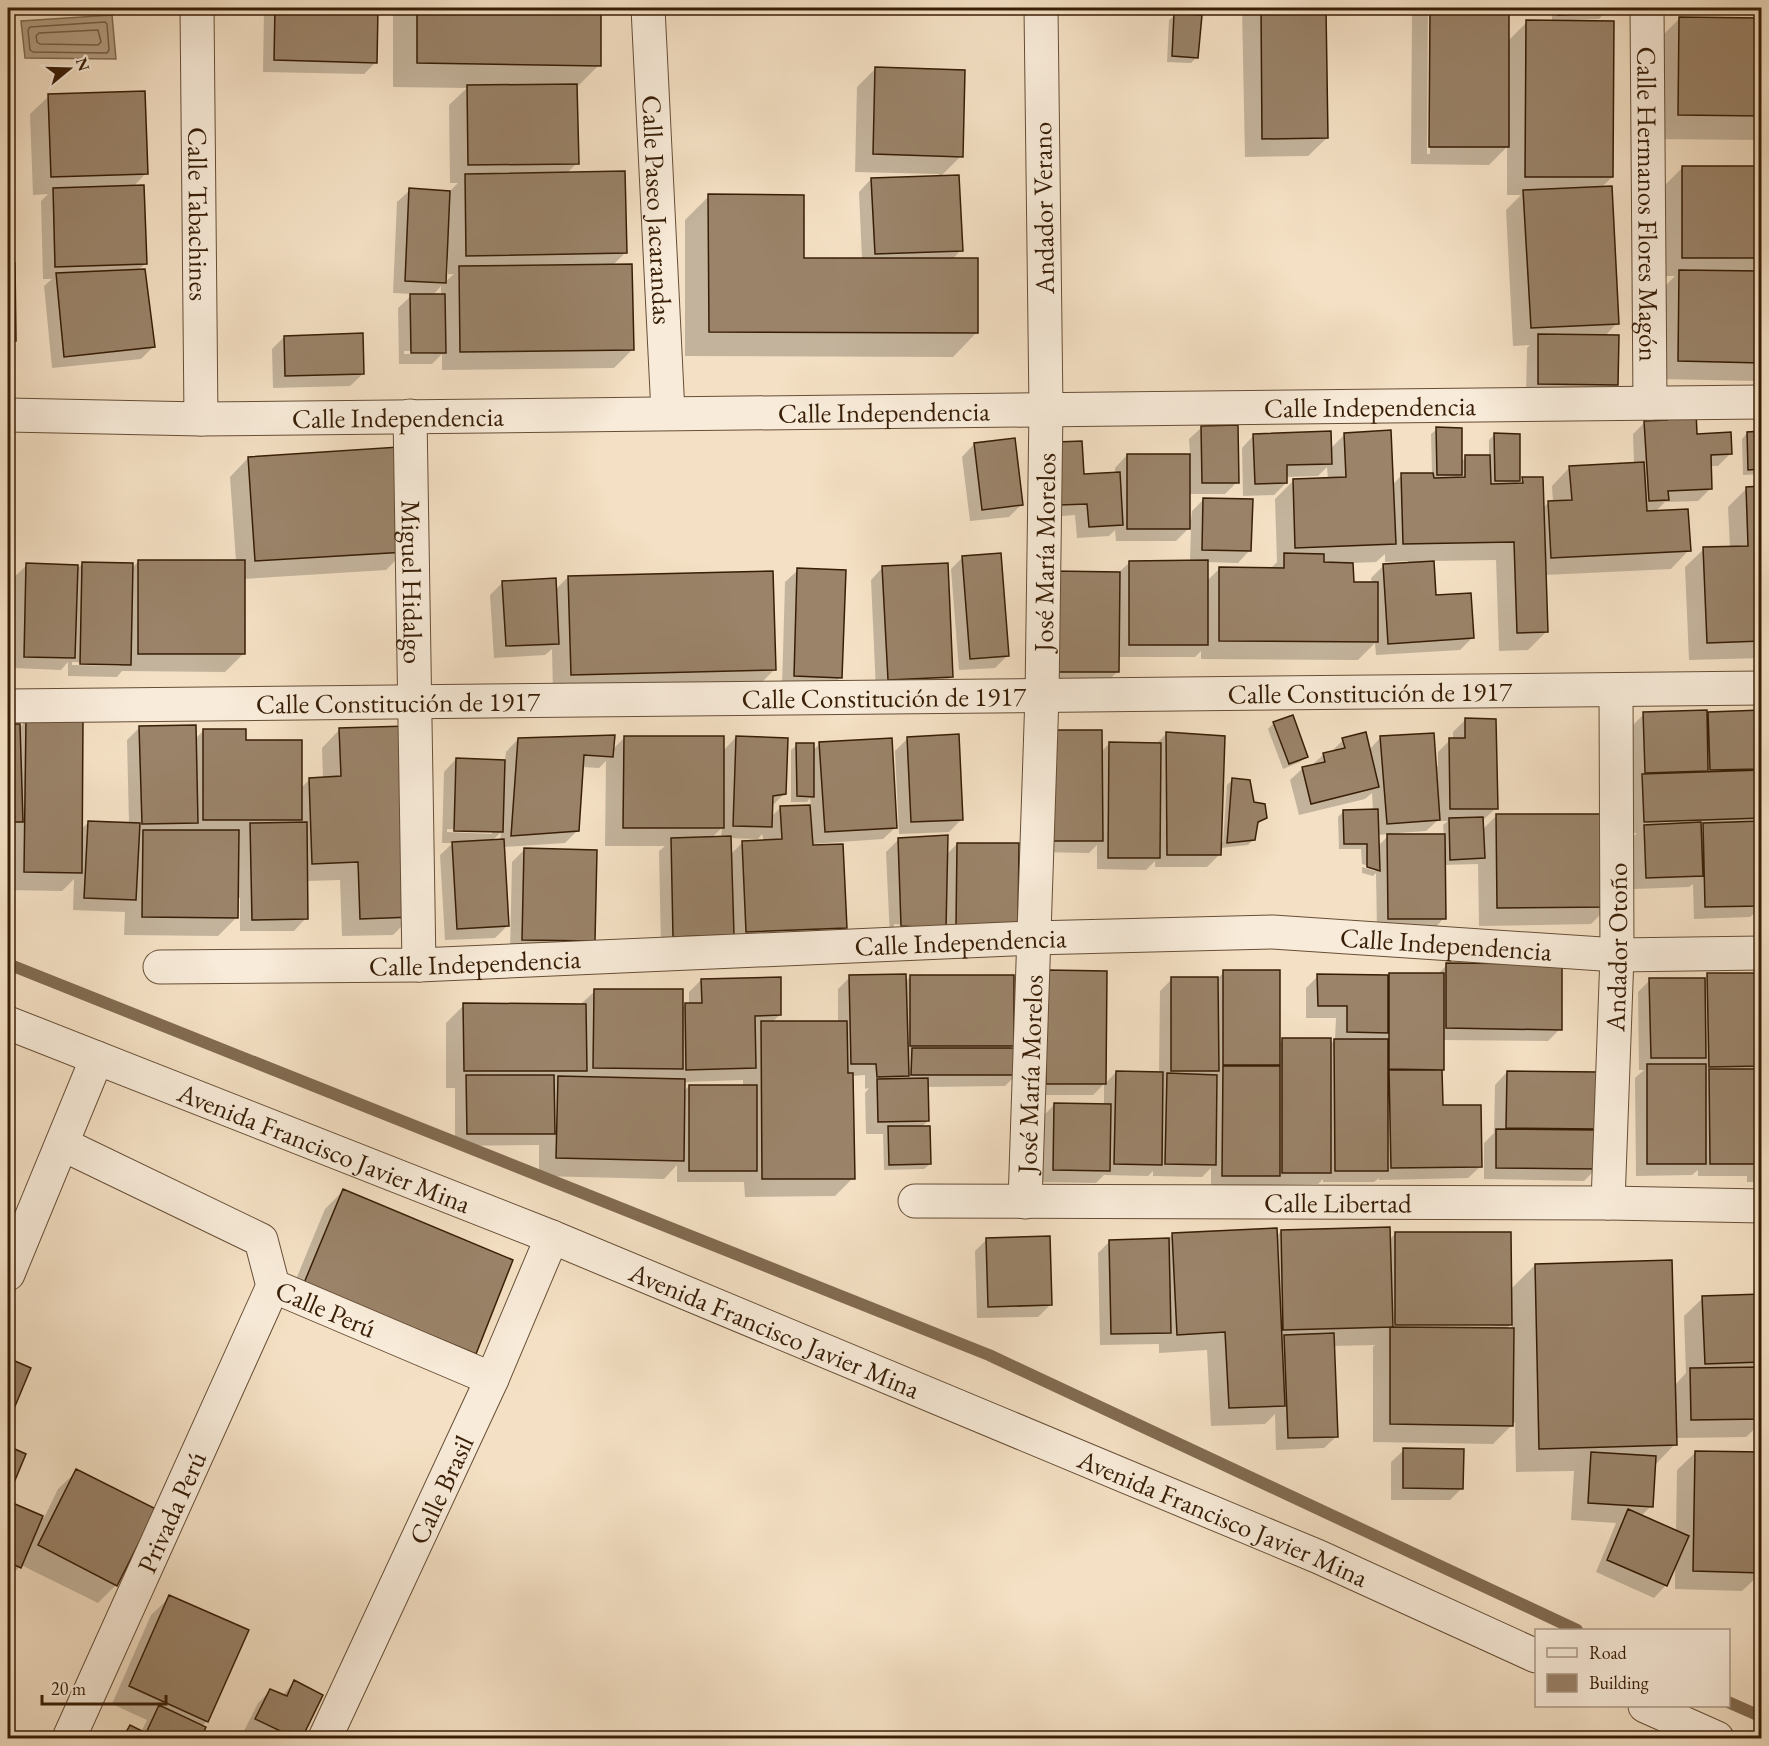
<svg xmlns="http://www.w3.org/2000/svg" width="1769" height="1746" font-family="'EB Garamond',serif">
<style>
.water{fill:#b49e83;stroke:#826b51;stroke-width:1.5}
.shadow{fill:#0003;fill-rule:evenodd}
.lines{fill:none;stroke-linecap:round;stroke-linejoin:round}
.shore{stroke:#765e44;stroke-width:1.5}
.stream{stroke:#826b51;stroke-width:12}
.building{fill:#9a8369;stroke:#381e06;stroke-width:1.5}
.minor-casing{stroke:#674e36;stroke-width:35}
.minor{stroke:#f8ebd9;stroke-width:33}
.labels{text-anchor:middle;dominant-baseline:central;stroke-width:4.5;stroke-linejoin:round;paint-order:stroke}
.street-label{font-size:27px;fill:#381e06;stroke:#f8ebd9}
</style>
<rect width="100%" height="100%" fill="#f4e0c4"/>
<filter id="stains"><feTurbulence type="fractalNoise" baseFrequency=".00333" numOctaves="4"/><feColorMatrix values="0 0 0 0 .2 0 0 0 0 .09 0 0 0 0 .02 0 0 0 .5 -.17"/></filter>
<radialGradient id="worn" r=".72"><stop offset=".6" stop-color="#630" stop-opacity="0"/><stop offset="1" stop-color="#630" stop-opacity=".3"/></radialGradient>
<path class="water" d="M112,15L116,59L25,58L21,21Z"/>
<path class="shadow" d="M267,8H377L376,62L364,74L263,72L264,10Z
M398,8H600L599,65L576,88L577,163L567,173L626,252L613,265L632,350L614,368L442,370V354L432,364H399L398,308L413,294L393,293L397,202L410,190L449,192L458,183H450L449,105L467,88L393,87V12ZM446,258H448V274H454L444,283ZM441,286V295L432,296ZM404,351H434V354H404Z
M1242,8H1325L1327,138L1308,156L1245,157Z
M1412,8H1428L1427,154H1430L1431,8H1508V41L1527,22H1552V8H1605V13L1599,19L1570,20L1612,177L1601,188L1617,323L1604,337L1617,384L1604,396L1526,395L1527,348L1530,345L1513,346L1506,210L1521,195H1507V147L1489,165L1411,164Z
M1755,8H1762V140L1654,139L1656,42L1680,18L1755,19Z
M1175,15L1197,57L1191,63L1167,62L1169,20Z
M876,68L961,156L940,177L961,250L952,260L977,332L953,357L685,356V220L709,196L802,259H862L859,192L871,179L939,177V174L855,172L857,87Z
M49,96L146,173L133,187L145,264L137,271L153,347L141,359L52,368L44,286L52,279H43L41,201L48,194L33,195L30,114Z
M1683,167H1762V261L1750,273H1762V375L1756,381L1660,379L1661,290L1675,276H1664V186Z
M8,265H13L14,340L8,346Z
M284,337L363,374L350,386L273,388L272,349Z
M1667,413L1696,435L1730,454L1718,466H1710L1711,488L1698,501L1665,502L1655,512L1689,550L1671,569L1545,575L1546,632L1528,650L1499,651L1496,560L1432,561L1435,597L1472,638L1460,650L1376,655L1375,643L1358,660L1201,659V651L1195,657H1117V672L1105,684L1041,683L1118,573L1130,562L1190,561L1191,526L1176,541H1116L1115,530L1109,536L1077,538L1075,515L1048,517L1082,476L1115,474V468L1127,455H1190L1189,439L1202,427L1237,482L1225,494H1188L1189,520H1191L1192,511L1204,499L1250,550L1238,563L1207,562V581L1219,569H1270L1277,562L1275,499L1293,481L1328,479L1327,467L1318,476L1286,477V483L1274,495L1243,496L1242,448L1254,435L1330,449L1345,434L1392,485L1402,475L1432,474L1431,434L1437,429L1461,462L1466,457H1489V440L1495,434L1518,435L1519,483L1523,479L1543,508L1549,502H1553L1552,486L1570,467L1634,464L1633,434L1645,422H1659ZM1385,554V562L1408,561V564L1383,566L1371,578L1372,584H1352V563L1376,562Z
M1747,433H1762V474L1743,475L1742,439Z
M974,444L1022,504L1009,517L970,521L962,457Z
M248,458L404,552L386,570L243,579L244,653L225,672L122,671L117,677L68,676V662L61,670L13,668L14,577L27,565L76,570L83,563L132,568L138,562L236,561L230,477ZM72,662L120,663V666L72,665Z
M1747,488H1762V658L1689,660L1685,567L1704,549L1730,548L1728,507Z
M963,557L1007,656L995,668L959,670L951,569Z
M883,567L951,677L939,689L876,691L871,580Z
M798,570L841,677L828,690L782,688L785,582Z
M568,577L774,670L756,688L553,693L552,649L545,655L494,658L490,595L503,582L555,590Z
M1762,712V923L1755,924V913L1750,917L1694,919L1693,884L1689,887L1634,889L1632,838L1637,833H1632L1630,788L1633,785L1632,726L1644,714L1706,717L1709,714Z
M1465,720L1496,808L1482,821V830L1496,816L1609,906L1591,924L1479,926L1478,864L1443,865L1444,918L1432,931H1377L1376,873L1373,876L1362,873V867L1375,871V868L1362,864L1361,849H1339L1338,817L1343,812L1373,811L1372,793L1365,799L1299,815L1290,780L1303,768L1311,766L1324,754L1330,753L1343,740L1369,750L1380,738L1438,766V752L1450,740H1453V732ZM1437,821H1448L1443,825L1444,836H1399V833L1426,831ZM1390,834L1378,846L1377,835Z
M26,721L80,830L89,822L129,824L127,740L139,728L195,739L204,730L244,741L301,788L310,779H323L322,748L340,729L412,916L393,935L342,936L340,880L306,881V918L294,931H240V898H237V917L218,936L124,935L125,912L73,910L74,879L62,891L8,890V726H19V728Z
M1274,723L1306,757L1300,762L1283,769L1268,729Z
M1167,733L1220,842H1223L1227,785L1233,779L1266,818L1256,825L1254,839L1248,845L1220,848V854L1207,867H1155V861L1146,870L1097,869V845L1089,853L1037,852L1101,752L1110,743L1156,744Z
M736,737L785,793L772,806L770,818L780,808L811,806L810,798L807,802H791V750L797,745L812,751L820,744L896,825H898L883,839L811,844L846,928L827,946L661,948L659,851L665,846H605L606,761L599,768L582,767L577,831L565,843L503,847L507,926L495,938L445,940L440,855L453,843H442L444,772L456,759L505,761L506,752L518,739L612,750L624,738L723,751ZM722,828L721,838H711ZM447,829L492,831V834L447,832ZM501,832L500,841H492ZM762,834L764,841L742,843L730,855V838L758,839Z
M907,739L961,820L949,832L899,834L895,751Z
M899,839L946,855L957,844L1016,926L890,938L886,852ZM894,924L935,927V930L894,927Z
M524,850L594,941L510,951L512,862Z
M1447,965L1560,1029L1548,1041L1442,1040L1441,1107L1481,1166L1468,1178L1379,1180V1178L1374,1182H1323V1179L1318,1184L1269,1185L1266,1188L1211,1187V1168L1202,1177L1153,1176V1171L1148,1176L1104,1175L1096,1183L1041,1182L1042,1117L1054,1105L1104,1106V1084L1093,1095H1035V984L1105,1084L1116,1072L1159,1073L1160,991L1172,979H1217L1224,972L1278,1044L1283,1039L1330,1045L1335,1039L1336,1018H1306V988L1318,976L1437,975Z
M1762,973V1182H1747V1176H1698V1170L1692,1175L1636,1176L1635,1078L1644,1070H1639L1638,992L1650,980L1703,979L1708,975Z
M850,977L905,982L910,977L1013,1045L1009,1049L1017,1074L1005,1086L927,1087L928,1121L921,1127L930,1164L924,1169L884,1170L883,1134H866L865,1093L869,1088L865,1089V1075L852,1076L853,1178L835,1196L745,1197L744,1182H677V1165L664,1179L539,1176V1145L455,1146V1088H446V1023L464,1005L582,1006V1003L595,991L682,1008L686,1004H689V992L701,980L780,1015L772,1022H838V989ZM743,1080V1086H689L683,1092L684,1082Z
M1507,1072L1597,1128L1596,1169L1584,1181L1484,1179V1143L1494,1133L1495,1085Z
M343,1191L475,1353L456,1371L287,1301L325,1209Z
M1281,1231L1389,1240L1395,1234L1510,1290L1535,1265L1674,1386L1686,1373L1684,1316L1703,1298L1762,1296V1365L1758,1368H1762V1422L1746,1437L1675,1438V1444L1654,1466L1651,1506L1641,1516L1676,1532L1677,1470L1696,1452L1761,1573L1742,1591L1675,1589V1564L1666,1585L1654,1598L1596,1572L1616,1523L1571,1520L1574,1471L1516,1472L1515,1422L1493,1444L1373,1442V1347L1375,1345L1333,1346L1337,1436L1324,1448L1276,1450L1275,1414L1265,1424L1211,1426L1207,1350L1159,1353V1344L1100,1345L1098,1253L1110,1241L1167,1240L1172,1235L1276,1237ZM1388,1323H1494V1326H1388ZM1512,1323V1330H1505Z
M987,1239L1051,1304L1038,1317L977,1318L975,1251Z
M9,1360L29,1369L8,1419V1361Z
M8,1447L24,1454L8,1493Z
M1404,1450L1462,1488L1450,1500H1391V1462Z
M77,1471L116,1585L98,1603L21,1565L8,1580V1502L44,1518L58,1489Z
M170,1597L207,1721L201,1727L204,1728L199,1738H118L130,1726L141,1732L147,1720L112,1704L151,1615Z
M294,1682L321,1696L300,1738H259L244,1731L258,1703L271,1690L282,1696Z"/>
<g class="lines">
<path class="shore" d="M105,22L107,24L109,50L107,53L33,52L30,50L28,30L30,27Z
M98,30L101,42L98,45L40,44L37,42L36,36L39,33Z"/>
<path class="stream" d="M8,964L989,1355L1577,1630
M1728,1702L1762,1717"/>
</g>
<path class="building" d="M275,8H378L377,63L274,60Z
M417,8H601V66L417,63Z
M1261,8H1326L1328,138L1262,139Z
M1430,8H1509V147H1429Z
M1557,8H1606V13L1558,15Z
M1174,13L1202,15L1198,58L1172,56Z
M1679,17L1762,18V116L1678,115Z
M1526,20L1614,21L1613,177H1525Z
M875,67L965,70L963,157L873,154Z
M577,84L579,164L468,165L467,85Z
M145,91L148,174L51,177L48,94Z
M1682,166H1762V258H1682Z
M625,171L627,253L466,256L465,174Z
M959,175L963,251L875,254L871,178Z
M144,185L147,264L55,267L53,188Z
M1612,186L1619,324L1531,328L1523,190Z
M409,188L450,191L446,283L405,281Z
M708,194L804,195V258H978V333L709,332Z
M8,263H15L16,341H8Z
M632,264L634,350L460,352L459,266Z
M145,269L155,347L64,357L56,273Z
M1679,270L1762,271V363L1678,361Z
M410,294H445L446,353H411Z
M363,333L364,374L285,376L284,336Z
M1538,334L1619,335L1618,385L1538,384Z
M1696,410L1697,434L1731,432L1732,454L1711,455L1712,489L1668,491L1669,500L1649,501L1644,421L1667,420V412Z
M1238,425L1239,483H1202L1201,426Z
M1436,427L1462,428V475H1437Z
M1391,430L1396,544L1295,548L1293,479L1346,477L1344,433Z
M1331,431L1332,464L1287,465V483L1255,484L1253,434Z
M1762,431V469L1748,470L1747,432Z
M1494,433L1520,434V481H1495Z
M1015,438L1023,505L982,510L974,443Z
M1082,441L1084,474L1120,472L1123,525L1089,527L1087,504L1060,505L1056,442Z
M399,447L406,552L255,561L248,457Z
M1127,454H1190V529H1127Z
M1465,455H1490L1491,484L1523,483L1522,477H1543L1548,632L1517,633L1514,542L1403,544L1401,473H1433L1434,478L1465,477Z
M1644,462L1647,511L1688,509L1691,551L1551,558L1548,501L1572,500L1569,466Z
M1762,486V641L1707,643L1703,547L1748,546L1746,487Z
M1203,498L1253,499L1251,551L1202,550Z
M1001,553L1009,656L970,659L962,556Z
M1284,553L1324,554V562L1353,563L1354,582H1378V642L1219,641V567L1284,568Z
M138,560H245V654H138Z
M1208,560V645H1129V561Z
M1434,561L1436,595L1471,593L1474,638L1388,644L1383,564Z
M82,562L133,563L131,665L80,664Z
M26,563L78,565L75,658L24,657Z
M948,563L953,677L888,680L882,566Z
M797,568L846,570L842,678L794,676Z
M773,571L776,670L571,675L568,576Z
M1053,571L1120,572L1119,672H1052Z
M556,578L559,644L506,646L502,581Z
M1707,710L1708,771L1645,773L1643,712Z
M1762,710V769L1710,770L1708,712Z
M1293,715L1308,757L1289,764L1273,722Z
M1465,718L1496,719L1498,809H1450L1449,738H1465Z
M26,719L83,720L82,873L24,872Z
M8,724H20L23,822H8Z
M196,725L198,823L142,824L139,726Z
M408,726L413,917L360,919L358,862L312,864L309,778L341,776L339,728Z
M203,729H246V740H302V820H203Z
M1049,730H1102L1103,841H1049Z
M1166,732L1225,736L1221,855H1167Z
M1366,732L1379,787L1311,804L1302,767L1325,762L1323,753L1345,748L1342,738Z
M1434,733L1440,820L1387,824L1380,736Z
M959,734L963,820L911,822L907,737Z
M615,735L613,757L584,755L579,831L511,836L518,738Z
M624,736H724V828H623Z
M736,736L788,738L786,794L773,796L772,827L733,826Z
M892,738L897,828L825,832L819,742Z
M1109,742L1161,743L1160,858H1108Z
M796,743H814V797L797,796Z
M456,758L505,760L503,832L454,831Z
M1762,770V818L1644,822L1642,774Z
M1232,778L1250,780L1254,802L1265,804L1267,818L1258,822L1255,840L1227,843Z
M810,805L813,845L843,844L847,928L746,932L742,841L782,839L780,806Z
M1378,809L1380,871L1367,867V844H1344L1343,810Z
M1496,814H1609L1611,907L1497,908Z
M1483,817L1485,858L1450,860L1449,818Z
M88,821L140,823L136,900L84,898Z
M1762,821V906L1705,907L1703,823Z
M307,822L308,919L252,920L250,823Z
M1701,822L1703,876L1646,878L1644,825Z
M143,830H239L238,918L142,917Z
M1387,834H1445L1446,919H1388Z
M948,835L946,929L901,926L898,838Z
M731,836L734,935L673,937L671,838Z
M504,839L509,926L457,929L452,842Z
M957,843H1019L1018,927L956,926Z
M524,848L597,850L595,941L522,940Z
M1446,963L1562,964V1030L1446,1028Z
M1046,970L1107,971L1106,1084H1046Z
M1223,970H1280V1065H1223Z
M1389,973H1444V1070L1389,1069Z
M1707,973H1762V1066L1709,1067Z
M906,974L909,1076L877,1077L876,1064H851L849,975Z
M1317,974L1388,975V1033L1347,1032V1006H1318Z
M910,975H1014V1046H910Z
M781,977V1015L755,1016L756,1068L686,1070L685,1003H702L701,979Z
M1171,977H1218L1219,1071H1171Z
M1649,978H1705L1706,1058H1651Z
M594,989H683V1069L593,1068Z
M463,1003L586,1004L587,1071H464Z
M761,1021H847L848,1073H853L855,1179H762Z
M1282,1038H1331V1173H1282Z
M1334,1039H1388V1171H1335Z
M912,1048H1018V1075H911Z
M1647,1064H1706V1164H1647Z
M1223,1066H1280V1176H1222Z
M1709,1069H1761V1164H1710Z
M1389,1070H1442L1443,1105H1481L1482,1167L1391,1168Z
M1116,1071L1163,1072L1162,1165L1114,1164Z
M1507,1071L1599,1072L1598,1129L1506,1128Z
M1167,1073L1217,1075L1216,1165L1165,1164Z
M466,1075H554L555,1134H467Z
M558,1076L685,1079L684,1161L556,1158Z
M928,1078L929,1121L878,1122L877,1079Z
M689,1085H757V1171H689Z
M1054,1103L1111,1104L1110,1171L1053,1170Z
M888,1126H930L931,1164L889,1165Z
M1496,1129L1598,1130V1169L1496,1168Z
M343,1189L513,1260L476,1354L304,1283Z
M1390,1227L1393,1327L1283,1330L1281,1230Z
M1277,1228L1285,1406L1229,1408L1225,1332L1177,1335L1172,1233Z
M1395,1232H1511L1512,1325H1395Z
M1050,1236L1052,1305L988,1307L986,1238Z
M1169,1238L1171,1333L1111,1334L1109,1240Z
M1672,1260L1677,1445L1539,1449L1535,1264Z
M1762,1294V1362L1705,1364L1702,1296Z
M1390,1327L1514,1328L1513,1426L1390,1424Z
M1334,1333L1338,1437L1288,1438L1284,1335Z
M8,1358L31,1368L8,1423Z
M1762,1367V1419L1691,1420L1690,1368Z
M8,1446L26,1454L8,1497Z
M1403,1448L1464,1449L1463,1489L1403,1488Z
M1695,1451L1762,1452V1573L1693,1571Z
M1591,1452L1656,1456L1653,1507L1588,1503Z
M76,1469L156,1509L117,1586L38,1545Z
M8,1501L43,1516L21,1568L8,1562Z
M1628,1509L1689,1536L1667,1586L1607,1560Z
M169,1595L249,1630L208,1722L129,1686Z
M294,1680L323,1695L302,1738H295L255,1719L270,1689L287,1696Z
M159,1705L206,1727L201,1738H123L130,1725L146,1733Z"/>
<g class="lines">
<defs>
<g id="minor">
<path id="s1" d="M197,8L201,419"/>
<path id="s2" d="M648,8L668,413"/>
<path id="s3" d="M1647,8L1650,403"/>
<path id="s4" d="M8,415L201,419L1762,402"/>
<path id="s5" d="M410,416L419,965"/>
<path id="s6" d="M8,706L1762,688"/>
<path id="s7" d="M160,967L419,965L1032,938L1273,932L1617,955L1762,953"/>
<path id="s8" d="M8,1023L552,1237L1319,1557L1536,1656"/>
<path id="s9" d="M62,1144L261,1240L273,1286L492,1379"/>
<path id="s10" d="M915,1201L1608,1203L1762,1206"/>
<path id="s11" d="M1025,1202L1042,695L1046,409L1041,8"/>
<path id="s12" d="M1608,1203L1617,955L1616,690"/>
<path d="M8,1274L97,1058"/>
<path d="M1645,1706L1717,1738"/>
<path id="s13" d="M69,1738L273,1286"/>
<path id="s14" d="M325,1738L492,1379L552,1237"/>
</g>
</defs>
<use href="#minor" class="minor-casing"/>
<use href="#minor" class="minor"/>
</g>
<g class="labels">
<g class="street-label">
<text stroke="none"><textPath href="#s3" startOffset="196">Calle Hermanos Flores Magón</textPath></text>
<text transform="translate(1043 208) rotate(-91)">Andador Verano</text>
<text stroke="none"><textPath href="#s2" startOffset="202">Calle Paseo Jacarandas</textPath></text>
<text stroke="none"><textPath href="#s1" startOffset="206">Calle Tabachines</textPath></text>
<text stroke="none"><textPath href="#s4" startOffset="1362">Calle Independencia</textPath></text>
<text stroke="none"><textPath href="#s4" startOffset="876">Calle Independencia</textPath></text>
<text stroke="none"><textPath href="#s4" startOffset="390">Calle Independencia</textPath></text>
<text stroke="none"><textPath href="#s11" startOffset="650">José María Morelos</textPath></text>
<text stroke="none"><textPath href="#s5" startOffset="166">Miguel Hidalgo</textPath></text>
<text stroke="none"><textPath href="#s6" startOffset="1362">Calle Constitución de 1917</textPath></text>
<text stroke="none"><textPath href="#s6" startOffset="876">Calle Constitución de 1917</textPath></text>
<text stroke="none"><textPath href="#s6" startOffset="390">Calle Constitución de 1917</textPath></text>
<text stroke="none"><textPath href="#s7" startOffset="801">Calle Independencia</textPath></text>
<text stroke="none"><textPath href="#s7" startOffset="1287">Calle Independencia</textPath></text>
<text stroke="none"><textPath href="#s12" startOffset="256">Andador Otoño</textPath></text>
<text stroke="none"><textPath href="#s7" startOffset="315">Calle Independencia</textPath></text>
<text stroke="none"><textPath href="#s11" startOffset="128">José María Morelos</textPath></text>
<text stroke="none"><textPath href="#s8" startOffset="340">Avenida Francisco Javier Mina</textPath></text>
<text stroke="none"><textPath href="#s10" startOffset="423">Calle Libertad</textPath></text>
<text stroke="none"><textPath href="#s9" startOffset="326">Calle Perú</textPath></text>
<text stroke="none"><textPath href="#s8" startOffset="826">Avenida Francisco Javier Mina</textPath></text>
<text stroke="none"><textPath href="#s14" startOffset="274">Calle Brasil</textPath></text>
<text stroke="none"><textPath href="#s13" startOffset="248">Privada Perú</textPath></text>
<text stroke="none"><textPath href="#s8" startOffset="1312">Avenida Francisco Javier Mina</textPath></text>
</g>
</g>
<rect width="1769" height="1746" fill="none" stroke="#f4e0c4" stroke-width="30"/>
<rect x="9" y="9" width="1751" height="1728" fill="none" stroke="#381e06" stroke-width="3"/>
<rect x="15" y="15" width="1739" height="1716" fill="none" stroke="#381e06" stroke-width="1.5"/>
<rect x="1535" y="1629" width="195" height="78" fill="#f8ebd9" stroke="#ab9985" stroke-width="1.5"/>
<rect x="1547" y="1648" width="30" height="9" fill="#f8ebd9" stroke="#ab9985" stroke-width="1.5"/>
<text x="1589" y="1659" font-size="18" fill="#381e06">Road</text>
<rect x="1547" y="1674" width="30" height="18" fill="#9a8369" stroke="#ab9985" stroke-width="1.5"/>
<text x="1589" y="1689" font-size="18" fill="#381e06">Building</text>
<g transform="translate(69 69) rotate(71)" stroke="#f8ebd9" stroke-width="4.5" paint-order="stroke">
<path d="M0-4.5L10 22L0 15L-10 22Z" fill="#381e06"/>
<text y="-9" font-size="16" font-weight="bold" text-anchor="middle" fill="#381e06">N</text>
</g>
<path d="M42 1695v9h124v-9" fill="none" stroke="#381e06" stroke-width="3"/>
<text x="51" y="1695" font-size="18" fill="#381e06" stroke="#f8ebd9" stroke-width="4.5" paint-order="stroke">20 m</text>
<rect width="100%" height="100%" filter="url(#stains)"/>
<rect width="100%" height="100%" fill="url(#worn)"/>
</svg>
